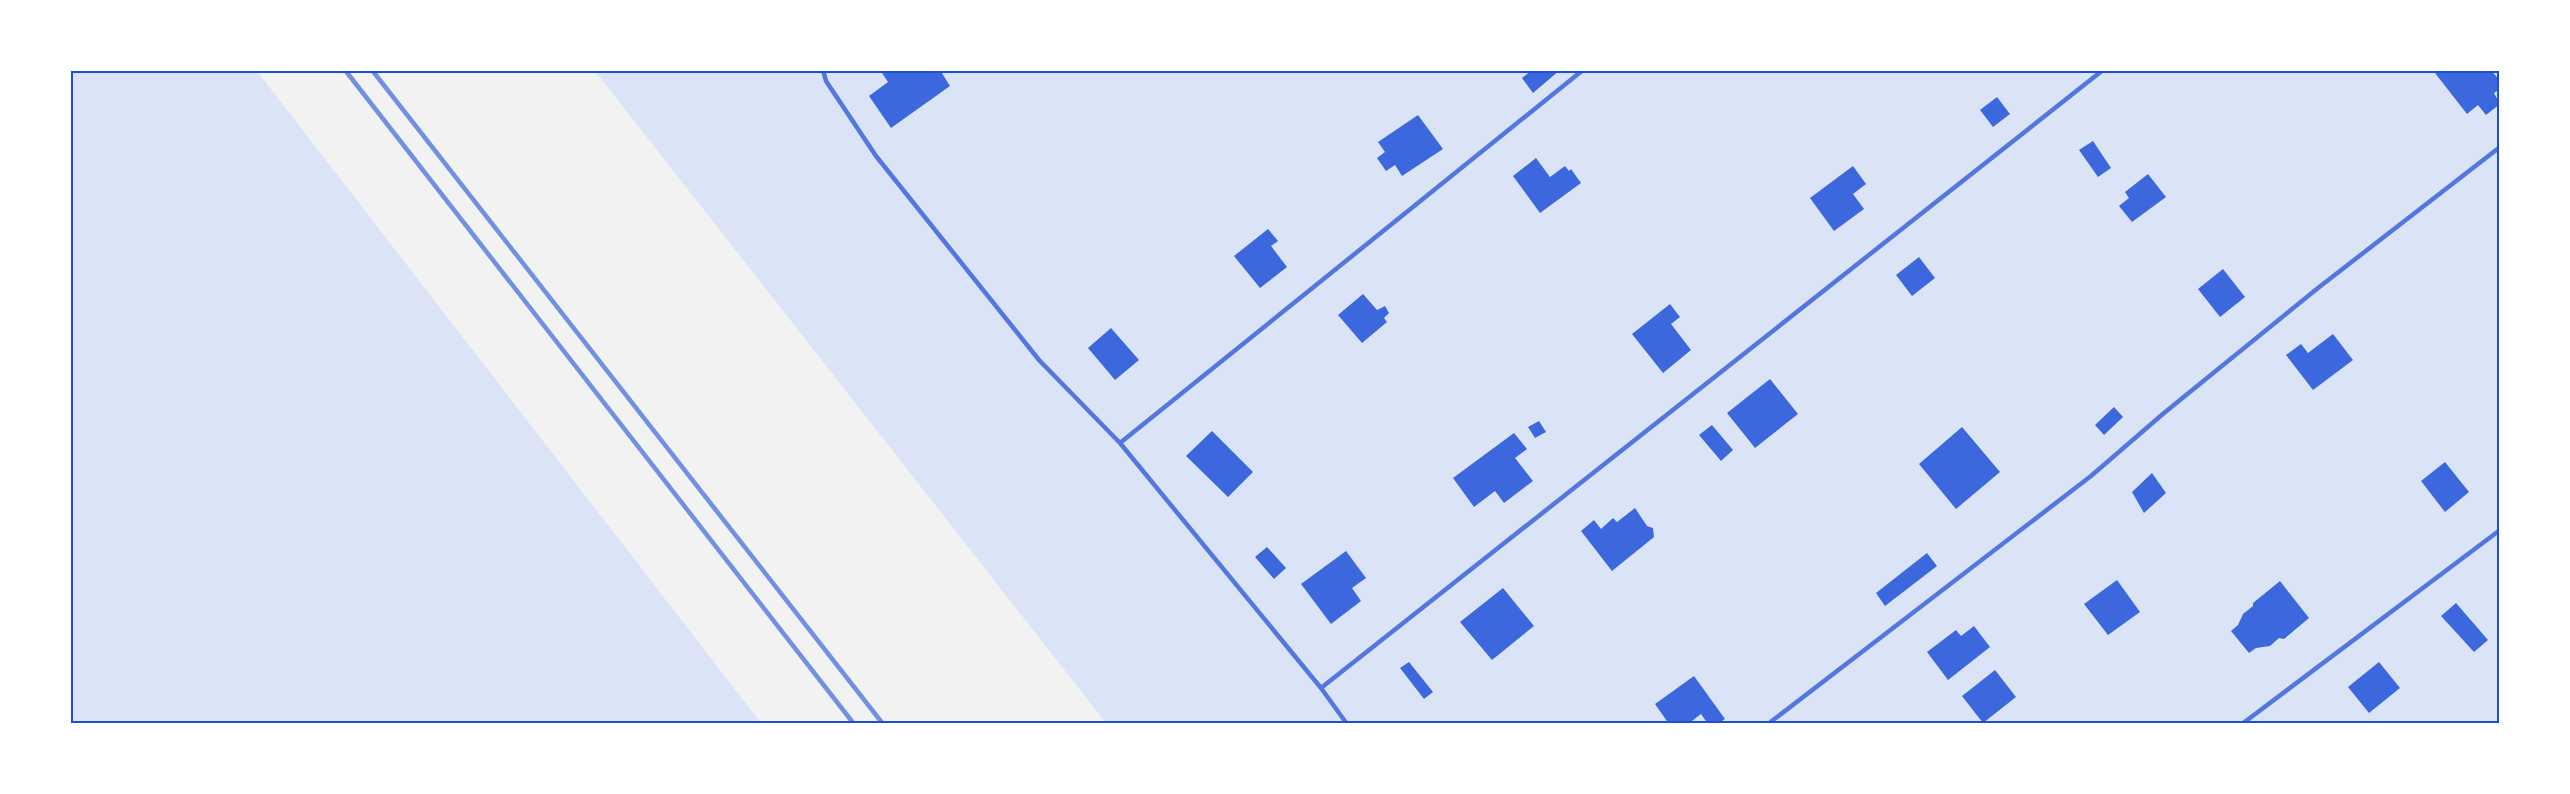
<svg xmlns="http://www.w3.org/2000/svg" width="2570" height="794" font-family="'Open Sans',sans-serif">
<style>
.green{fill:#dbe4f7}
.building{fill:#3d67dc}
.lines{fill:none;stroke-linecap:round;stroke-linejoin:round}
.service{stroke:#5277de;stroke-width:4.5}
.rail{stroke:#7290e2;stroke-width:4.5}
.neatline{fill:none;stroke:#1d4ed8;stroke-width:2}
</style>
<rect width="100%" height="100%" fill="#f2f2f2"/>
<path class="green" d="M70,71H257L761,723H71Z
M595,71H2499V723H1106Z"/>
<path class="building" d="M880,70H940L950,86L891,128L869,96L888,82Z
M1532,70H1560L1533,93L1522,78Z
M2439,70H2491L2500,81V89L2494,93L2500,104L2486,115L2478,105L2467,114L2435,73Z
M1997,97L2010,114L1993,127L1980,110Z
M1418,115L1443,149L1402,176L1395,165L1386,171L1377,158L1385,152L1378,142Z
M2093,141L2111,168L2098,177L2079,150Z
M1536,158L1550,177L1565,166L1569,171L1571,169L1581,183L1540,213L1513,176Z
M1853,166L1866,184L1853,194L1864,209L1834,231L1810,198Z
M2148,174L2166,197L2132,222L2119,206L2129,198L2125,192Z
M1268,229L1278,241L1271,246L1287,267L1260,288L1234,256Z
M1919,257L1935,278L1912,296L1896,275Z
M2223,269L2245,297L2220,317L2198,289Z
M1363,294L1377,310L1385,306L1389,313L1384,318L1387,322L1362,343L1338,315Z
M1670,304L1680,317L1671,324L1691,350L1663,373L1632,334Z
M1111,328L1139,360L1115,380L1088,348Z
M2333,334L2353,360L2313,390L2286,355L2301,344L2308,353Z
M1770,379L1798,414L1755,448L1727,413Z
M2114,407L2123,417L2104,435L2095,425Z
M1539,421L1546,432L1535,438L1528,427Z
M1712,425L1733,450L1721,461L1699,435Z
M1962,427L2000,472L1956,509L1919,464Z
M1212,431L1253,472L1228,497L1186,456Z
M1514,433L1527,449L1515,458L1533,481L1504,503L1495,491L1474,507L1453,478Z
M2445,462L2469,492L2445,512L2421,481Z
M2152,473L2166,493L2144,513L2132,492Z
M1635,508L1647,526L1653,528L1654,537L1612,571L1581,531L1594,520L1601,529L1613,518L1617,522Z
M1267,547L1286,568L1274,579L1255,557Z
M1346,551L1366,578L1352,588L1361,601L1331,624L1301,584Z
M1927,553L1937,566L1885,606L1876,593Z
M2117,580L2140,612L2108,635L2084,604Z
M2280,581L2309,618L2284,639L2279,638L2270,646L2256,648L2249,653L2231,631L2238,625L2243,614L2253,606V603Z
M1503,588L1534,626L1492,660L1460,622Z
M2456,603L2488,640L2474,652L2441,616Z
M1974,626L1990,647L1948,680L1927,652L1956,630L1961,636Z
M1409,662L1433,692L1424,699L1400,668Z
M2379,662L2400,688L2369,713L2348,687Z
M1995,670L2016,697L1983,723L1962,696Z
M1694,676L1725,719L1718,724H1708L1701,714L1688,724H1669L1655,704Z"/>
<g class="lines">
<path class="service" d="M823,70L826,81L876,156L1039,360L1120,443
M1321,688L1120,443L1583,70
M1347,724L1321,688L2103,70
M1768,724L2091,476L2164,413L2318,288L2500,147
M2242,724L2500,530"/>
<path class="rail" d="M345,70L854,724
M372,70L883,724"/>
</g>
<rect width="2570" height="794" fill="none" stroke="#ffffff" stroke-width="144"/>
<rect x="72" y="72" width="2426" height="650" class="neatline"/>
</svg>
